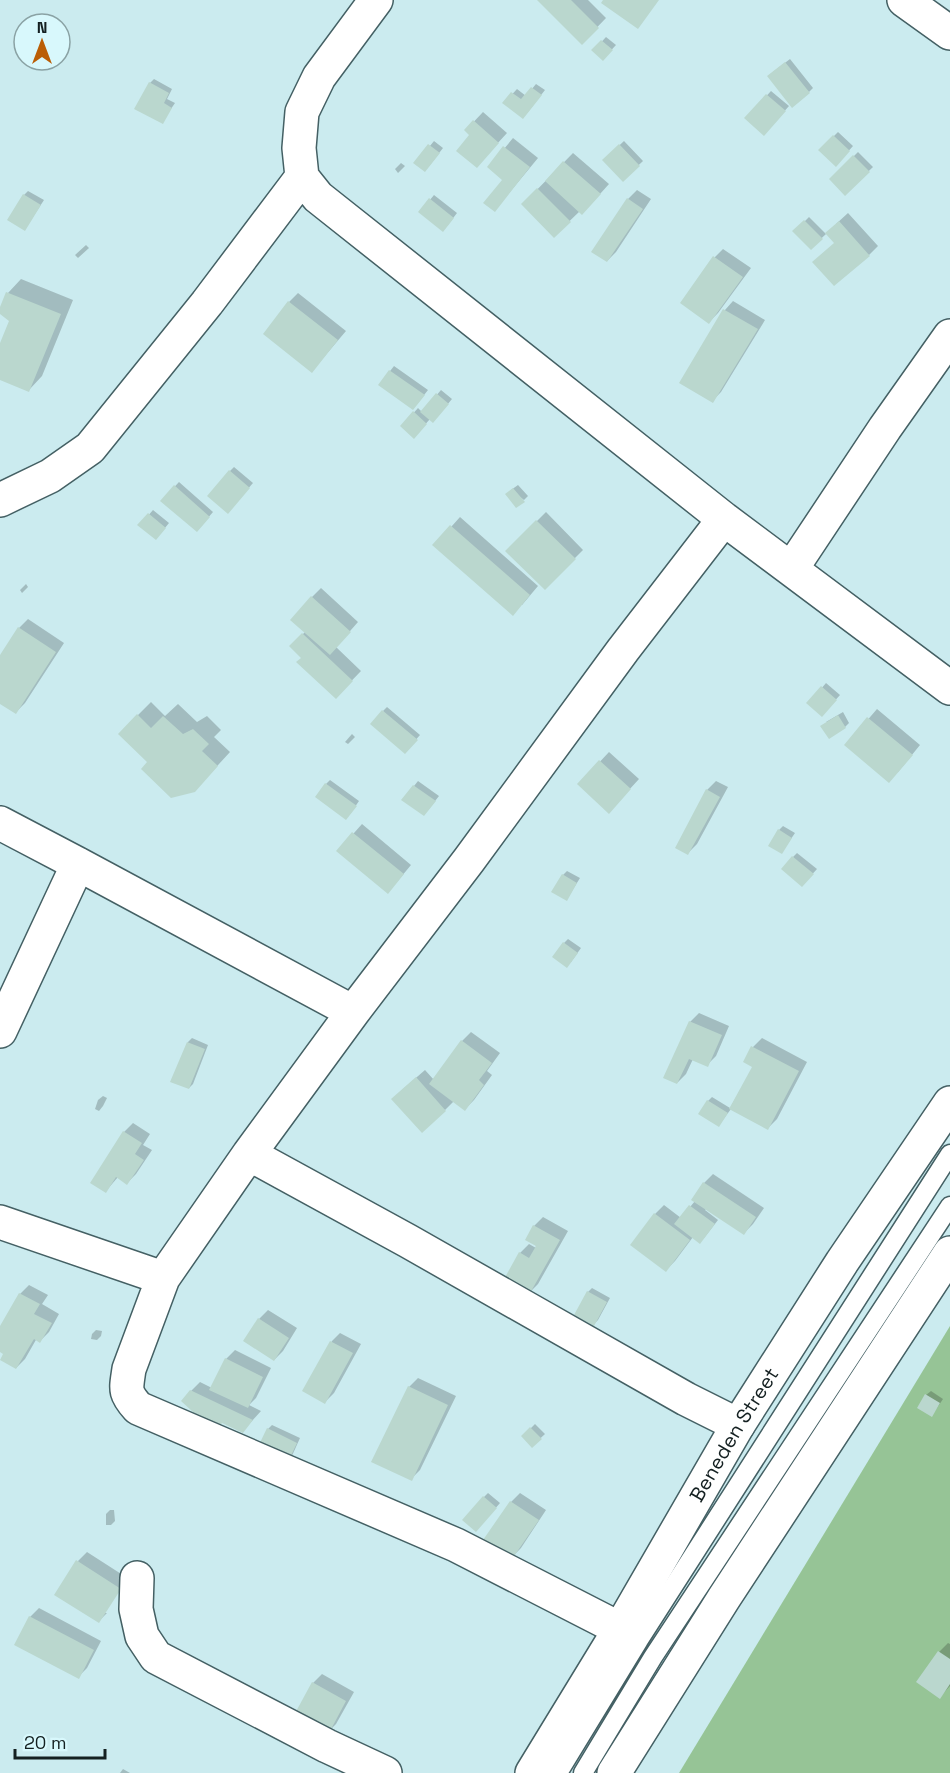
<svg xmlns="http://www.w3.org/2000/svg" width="950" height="1773" font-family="'Space Grotesk',sans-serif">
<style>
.green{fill:#96c496}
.shadow{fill:#0003}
.building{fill:#bad7ce}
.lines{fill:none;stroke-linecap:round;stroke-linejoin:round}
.lane-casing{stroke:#446064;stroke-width:21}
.street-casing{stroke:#446064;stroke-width:36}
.secondary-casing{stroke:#446064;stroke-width:36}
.lane{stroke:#fff;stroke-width:18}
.street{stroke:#fff;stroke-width:33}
.secondary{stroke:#fff;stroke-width:33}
.labels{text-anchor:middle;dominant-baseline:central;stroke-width:4.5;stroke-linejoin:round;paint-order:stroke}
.street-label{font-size:20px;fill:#142021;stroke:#d8f8fc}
</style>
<rect width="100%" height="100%" fill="#cbebef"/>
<path class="green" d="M950,1326V1773H679Z"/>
<path class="shadow" d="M539,0H588L606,18L582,43Z
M606,37L616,45L603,59L594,50Z
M790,59L813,88L809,92L773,72Z
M154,79L172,89L167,99L175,103L162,122L150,83Z
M536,84L545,90L527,113L504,103L517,89L526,96Z
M771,91L789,106L764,134L746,118Z
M483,112L507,133L485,157L472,135L466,130Z
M838,132L853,146L836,165L820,150Z
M513,138L538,158L495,210L504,180L489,167Z
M434,141L443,148L429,166L416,163Z
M624,141L643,161L623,180L604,160Z
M858,152L873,167L845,194L831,179Z
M573,153L609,184L591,204L580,211L554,236L523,204Z
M401,163L405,166L398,173L395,169Z
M637,190L651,199L616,252L607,261L628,199Z
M28,191L44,200L25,229L24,195Z
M434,195L457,213L447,226L420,212Z
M848,213L878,246L869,255L836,242V224Z
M809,217L826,234L811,248L795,231Z
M86,245L89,248L78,258L75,255Z
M723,249L751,268L718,313L709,322L715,257Z
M21,279L73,300L42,376L29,390L0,378V347L10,321L0,311L8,293Z
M298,293L346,331L312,371L289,302Z
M733,301L765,320L721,392L712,401L681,382L725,310Z
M394,366L428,390L417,404L380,384Z
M441,390L452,399L437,417L430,419L414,437L402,426L418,408L422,412Z
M234,467L253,483L232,507L230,471Z
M179,482L213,512L201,526L162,500Z
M518,485L528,496L524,500L511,490Z
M153,510L169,523L160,534L140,525Z
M546,512L583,550L545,588L507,551Z
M460,517L538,586L522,605L435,545Z
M26,584L28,587L22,593L20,590Z
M321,588L358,622L336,647L361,671L336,697L303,657L291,646L306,631L312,597Z
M28,619L64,643L25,703L16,712L0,702V658L19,628Z
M826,683L840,695L822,715L809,703Z
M151,702L165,716L178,704L197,722L207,716L221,730L214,737L230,752L208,776L150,762L138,715Z
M387,707L420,735L405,752L383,711Z
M877,709L920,745L898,772L846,745Z
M843,712L849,723L845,727L826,722Z
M352,734L355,737L348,744L345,742Z
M609,752L639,779L617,803L579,784Z
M330,780L359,801L350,814L326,784Z
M418,781L439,796L428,810L414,786Z
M716,781L728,787L697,844L688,853L707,790Z
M362,824L411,865L396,883L338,851Z
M783,826L795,833L782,852L779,830Z
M797,853L817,869L806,881L793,857Z
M567,871L580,878L567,899L563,875Z
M568,939L581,948L571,962L564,943Z
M699,1013L729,1026L716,1056L707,1065L693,1059L686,1074L677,1083L690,1022Z
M471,1032L500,1053L487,1071L492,1075L474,1100L465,1109L454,1101L445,1110L402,1090L425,1070L434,1080L462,1041Z
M192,1038L208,1045L193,1084L189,1088L188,1042Z
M762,1038L807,1062L777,1119L768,1128L731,1109L719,1125L708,1101L712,1097L730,1108L754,1066L745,1061L753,1047Z
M103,1096L107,1098L103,1106L99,1111L95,1109L98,1100Z
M133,1123L150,1134L143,1145L152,1150L136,1174L127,1183L118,1177L106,1191L124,1132Z
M713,1174L764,1208L753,1224L744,1233L707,1208L705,1210L718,1220L704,1238L693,1237L675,1261L666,1270L632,1245L655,1214L664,1205L681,1218L695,1201L693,1199L704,1183Z
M543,1217L568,1231L538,1284L529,1293L520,1253L529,1244L536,1248L534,1226Z
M29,1285L48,1295L42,1304L59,1314L49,1332L40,1341L37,1338L25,1359L16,1368L5,1353L0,1351V1329L20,1294Z
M592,1288L610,1298L598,1320L594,1324L588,1292Z
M268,1310L297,1328L283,1351L274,1360L259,1319Z
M96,1330L102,1331L101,1336L97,1340L91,1339L92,1334Z
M340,1333L361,1344L334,1393L325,1402L304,1390L332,1341Z
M235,1350L271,1368L256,1398L249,1405L261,1411L243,1431L191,1391L200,1382L212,1388L226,1359Z
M418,1378L456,1396L420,1470L411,1479L409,1387Z
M931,1391L943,1399L935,1411L926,1395Z
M535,1424L545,1434L532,1446L523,1436Z
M272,1425L300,1438L291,1458L268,1429Z
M488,1493L500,1503L480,1526L484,1497Z
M520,1493L546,1510L521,1548L512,1557L511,1502Z
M110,1510H114L115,1521L111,1525H106V1514Z
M87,1552L129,1579L124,1581L104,1613H107L99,1621L78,1561Z
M39,1608L101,1641L87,1668L78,1677L30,1617Z
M948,1643L950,1644V1686L940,1697L939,1652Z
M322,1674L354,1692L336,1724L327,1733L313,1683Z
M123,1769L130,1773H120Z"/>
<path class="building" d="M537,0H571L599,28L582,45Z
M603,0H659L638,29L601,3Z
M601,40L613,50L603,61L591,50Z
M785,62L810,93L792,108L767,76Z
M149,82L169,93L164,103L172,108L163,124L134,109Z
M531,87L542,95L523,119L502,103L511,92L521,99Z
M766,94L786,111L764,136L744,118Z
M473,120L499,143L477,168L456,151L469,135L464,130Z
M833,135L850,151L836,167L818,150Z
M428,144L440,153L425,172L413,163Z
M619,144L640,166L623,182L602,160Z
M503,146L530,167L495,212L483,203L502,180L487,167Z
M853,155L870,172L845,196L829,179Z
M563,161L601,194L582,215L545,181Z
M537,188L571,222L554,238L521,204Z
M23,194L41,205L25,231L7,220Z
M429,198L454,218L443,232L418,212Z
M627,198L643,209L607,262L591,252Z
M804,220L823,239L811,250L792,231Z
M839,221L870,256L834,286L812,262L834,243L825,233Z
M713,256L743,277L709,324L680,303Z
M6,292L61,314L29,392L0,380V343L9,321L0,314V307Z
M288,301L338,340L312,373L263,334Z
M723,309L758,329L713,403L679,383Z
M389,370L425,395L413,410L378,385Z
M436,393L449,404L433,423L420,412Z
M413,411L427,424L414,439L400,426Z
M229,470L250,488L228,514L207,496Z
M174,485L210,517L197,532L160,501Z
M513,488L525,502L516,508L505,494Z
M148,513L166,528L156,540L137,525Z
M536,520L576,559L545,590L505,551Z
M450,525L530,595L513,616L432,545Z
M311,596L351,632L330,655L290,620Z
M18,627L56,652L16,714L0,704V655Z
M302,633L353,681L336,699L296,662L301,658L289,646Z
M821,686L837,700L822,717L806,703Z
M382,710L418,740L405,754L370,724Z
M137,714L151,728L163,716L183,734L193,729L209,744L202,751L218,766L195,792L171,798L141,769L147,762L118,734Z
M838,715L846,728L829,739L820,726Z
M867,717L913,755L889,783L844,745Z
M599,760L631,789L609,814L577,784Z
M325,783L357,806L346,820L315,797Z
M413,785L436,801L424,816L401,800Z
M706,789L720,797L688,855L675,848Z
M778,829L792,838L782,854L768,846Z
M352,832L404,874L388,894L336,851Z
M792,856L814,874L802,887L781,869Z
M562,874L577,883L567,901L551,892Z
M563,942L578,953L567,968L552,957Z
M689,1021L722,1035L708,1067L689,1059L677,1084L663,1078Z
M461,1040L492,1063L479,1080L484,1085L465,1111L429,1084Z
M187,1042L205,1049L189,1089L170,1082Z
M751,1046L799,1071L768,1130L729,1109L752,1067L743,1062Z
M416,1077L446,1111L422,1133L391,1099Z
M707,1100L728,1113L719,1127L698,1114Z
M123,1131L142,1143L135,1154L144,1160L127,1185L116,1177L106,1193L90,1183Z
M703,1182L756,1217L744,1235L691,1200Z
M689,1205L715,1224L700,1244L674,1224Z
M654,1213L690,1240L666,1272L630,1245Z
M533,1225L560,1240L529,1295L503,1281L519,1252L529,1258L536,1246L525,1240Z
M587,1291L607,1302L594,1326L574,1315Z
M19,1293L40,1304L34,1314L52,1323L40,1343L34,1339L16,1369L0,1360L3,1354L0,1352V1326Z
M258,1318L289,1338L274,1361L243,1341Z
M330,1341L353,1353L325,1404L302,1391Z
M225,1358L263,1377L248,1408L209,1390Z
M408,1386L448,1405L412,1481L371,1462Z
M190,1390L253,1420L243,1433L222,1423L212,1435L188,1427L193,1412L181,1401Z
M925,1394L940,1403L932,1417L917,1408Z
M530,1427L542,1439L532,1448L521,1436Z
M267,1428L297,1443L287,1464L257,1449Z
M483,1496L497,1508L476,1532L462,1520Z
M510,1501L539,1520L512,1559L483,1540Z
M76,1560L121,1589L99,1623L54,1595Z
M29,1616L94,1650L79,1679L14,1645Z
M938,1651L950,1659V1684L940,1699L916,1682Z
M312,1682L346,1701L328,1735L293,1717Z"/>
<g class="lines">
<defs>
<path id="lane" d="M558,1773L639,1640L950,1154
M583,1773L653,1657L950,1206"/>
<path id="street" d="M376,0L319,77L302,112L299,148L302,177L318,197L724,519L950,688
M904,0L950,33
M0,500L50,476L90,448L207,303L302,177
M792,568L885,428L950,336
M0,823L78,864L353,1012
M0,1031L78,864
M249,1154L408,1241L686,1399L738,1425
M0,1222L163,1278
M137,1578L136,1609L142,1636L156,1657L327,1746L385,1773
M620,1629L456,1545L138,1408C124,1392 126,1390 129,1369L163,1278L249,1154L353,1012L469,860L623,650L724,519"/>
<g id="secondary">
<path id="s1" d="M532,1773L620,1629L738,1425L842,1262L950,1103"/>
<path d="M614,1773L724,1598L950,1253"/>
</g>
</defs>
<use href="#lane" class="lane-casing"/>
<use href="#street" class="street-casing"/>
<use href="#secondary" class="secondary-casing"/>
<use href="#lane" class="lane"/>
<use href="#street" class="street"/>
<use href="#secondary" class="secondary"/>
</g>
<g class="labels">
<g class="street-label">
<text stroke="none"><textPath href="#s1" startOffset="394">Beneden Street</textPath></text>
</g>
</g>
<g transform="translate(42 42)"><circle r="28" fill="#d8f8fc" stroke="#8aa2a4" stroke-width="1.5"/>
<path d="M0-4.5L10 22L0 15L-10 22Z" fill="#ba5e06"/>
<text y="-9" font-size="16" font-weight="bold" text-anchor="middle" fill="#142021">N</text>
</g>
<path d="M15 1749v9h90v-9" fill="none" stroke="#142021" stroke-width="3"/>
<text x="24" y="1749" font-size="18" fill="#142021" stroke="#d8f8fc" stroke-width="4.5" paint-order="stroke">20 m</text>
</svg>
